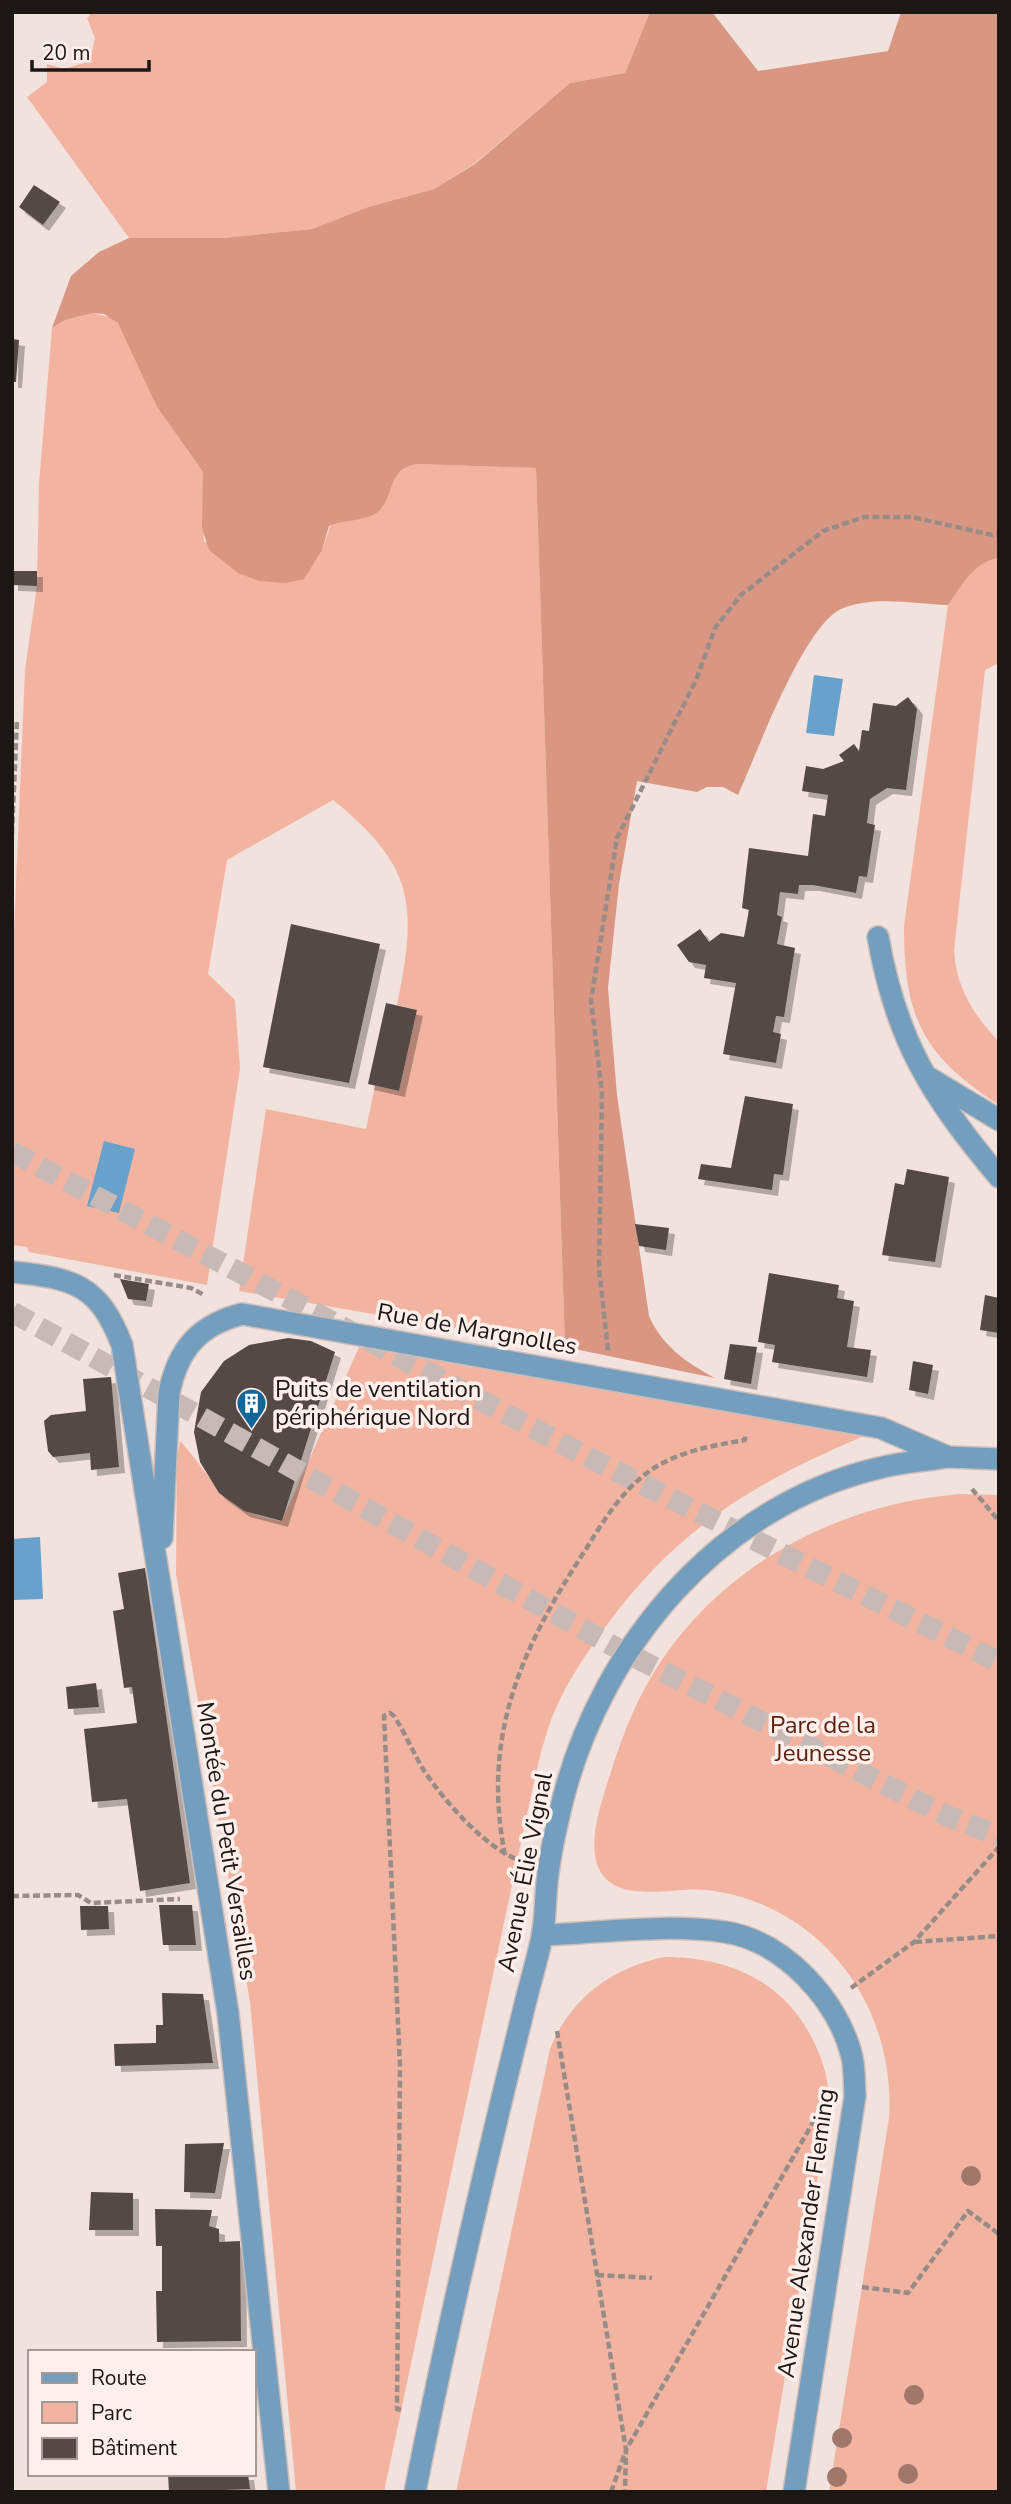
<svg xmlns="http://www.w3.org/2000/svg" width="1011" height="2504" font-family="'Nunito Sans',sans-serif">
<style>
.green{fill:#f2b4a1}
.forest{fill:#d99682}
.water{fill:#68a1cb}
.building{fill:#554845;filter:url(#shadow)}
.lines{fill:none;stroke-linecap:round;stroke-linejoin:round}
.highway-tunnel{stroke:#c7b9b5;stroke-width:21;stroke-dasharray:21 10;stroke-linecap:butt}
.minor-casing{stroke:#cbbdb9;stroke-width:24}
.path{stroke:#978c88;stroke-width:4.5;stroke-dasharray:7 3.5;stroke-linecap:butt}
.minor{stroke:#749ebd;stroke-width:21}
.tree{fill:#a0776b}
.labels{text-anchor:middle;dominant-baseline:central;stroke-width:7;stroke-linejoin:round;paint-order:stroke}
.street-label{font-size:24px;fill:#1c1715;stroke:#ffefeb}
.poi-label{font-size:24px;fill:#1c1715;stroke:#ffefeb;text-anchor:start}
.park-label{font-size:24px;fill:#5c200e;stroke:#ffefeb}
</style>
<defs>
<filter id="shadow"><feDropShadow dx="6" dy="6" stdDeviation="0" flood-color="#0004"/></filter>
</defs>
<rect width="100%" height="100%" fill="#f2e2dd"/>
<path class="green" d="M88,12H650L625,73L570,83L474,164L434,189L368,207L312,229L223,238H129L27,97L47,82V64L64,69L90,61L95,38L87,18L90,16Z
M93,313L113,318L123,328L157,407L203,472L204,542L322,550L331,524L382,508C389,488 393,468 417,464L536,468L565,1347L239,1291L266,1109L366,1129L375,1086L399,1091L417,1010L397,1005C417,906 416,867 333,800L227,860L208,974L235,1000L240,1069L207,1285L29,1252L27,1247L12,1245V979L25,670L37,586L39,483L52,328L65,320Z
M999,558V663L985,670L954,951C957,990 973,1013 999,1042V1105C922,1055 904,1017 904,926L948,605C963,585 973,562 999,558Z
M359,1347L864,1436C749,1485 675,1530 601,1633C582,1660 563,1688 551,1720C539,1753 533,1789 525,1823L384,2492H296L250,2002L176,1574L177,1458L180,1441C218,1482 218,1511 282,1521Z
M960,1494L999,1495V2492H829L889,2118C896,2005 821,1904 707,1890C676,1886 623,1904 602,1874C585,1849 600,1807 608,1781C619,1746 631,1711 650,1679C715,1568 835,1504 960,1494Z
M664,1957C729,1957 785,1981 814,2042C821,2057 827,2073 828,2089C829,2102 827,2115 826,2127L766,2492H456L550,2049C570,1999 611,1968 664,1957Z"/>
<path class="forest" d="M650,12H712L758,71L888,51L901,12H999V558C973,562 963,585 948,605C916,604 872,595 841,609C803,627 757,753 738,795L723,787H707L697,792L637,781L619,884L608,988L617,1095L649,1316C662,1346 687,1363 715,1378L565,1347L536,468L417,464C388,469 395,491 381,509C370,522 343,519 329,526L322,550L304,579L286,583L259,581L238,573L209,550L202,528L203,472L157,407L118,323L104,314L93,313L65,320L52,328L71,276L99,252L129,238H223L312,229L368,207L434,189L475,164L570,83L625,73Z"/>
<path class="water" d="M814,675L843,679L834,736L806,733Z
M104,1141L135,1149L119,1213L87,1206Z
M40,1537L43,1599L12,1600V1539Z"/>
<path class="building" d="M34,185L60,202L43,225L19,207Z
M12,339L19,340L16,382H12Z
M12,571H37V586L12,585Z
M908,697L917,709L906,790L887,788L870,799L867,823L875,825L867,877L859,876L856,893L813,885H799L798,894L780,892L777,915L782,917L777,944L795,948L784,1017L776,1016L773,1032L781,1034L776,1063L723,1054L736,983L704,978L706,965L689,962L677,945L700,929L709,942L721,933L744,937L749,910L742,908L749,848L808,856L813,814L825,816L828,795L802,791L806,766L823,769L844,761L839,755L854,744L859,751L862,730L869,731L873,703L896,706Z
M291,924L380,944L349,1083L263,1067Z
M386,1003L417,1010L399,1091L368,1084Z
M745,1096L793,1104L783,1175L774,1174L772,1190L698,1179L701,1164L731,1168Z
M907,1169L949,1177L935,1262L882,1255L895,1183L904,1185Z
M635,1224L669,1228L666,1250L639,1246Z
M769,1273L839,1285L837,1298L854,1301L847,1347L871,1350L867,1377L772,1362L775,1345L758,1342Z
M120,1279L149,1284L146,1301L128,1299Z
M985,1295L999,1298V1333L980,1330Z
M288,1338L311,1341L335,1352L282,1521L244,1511L219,1493L200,1462L194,1432L201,1392L224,1361L249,1345Z
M730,1344L757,1347L751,1384L724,1379Z
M913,1361L933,1365L928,1394L909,1390Z
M111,1377L119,1467L91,1470L90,1453L53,1457L48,1451L44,1421L51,1415L86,1411L83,1379Z
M145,1568L190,1883L140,1891L127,1799L92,1802L84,1729L137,1723L132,1687L124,1688L113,1611L124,1609L118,1573Z
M96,1683L99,1707L68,1709L66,1687Z
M159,1905H192L196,1945H163Z
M80,1906H108L109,1929L81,1930Z
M162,1993L203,1994L213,2063L115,2066L114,2044L156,2043V2025H163Z
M224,2143L215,2193L184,2192L185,2144Z
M91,2192L133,2193V2230H89Z
M155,2209L212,2210L209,2226L219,2229V2242L240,2241L241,2341L157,2342L156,2291H162V2246H156Z
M168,2474H248L250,2489L169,2492Z"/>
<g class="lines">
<path class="highway-tunnel" d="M12,1152L586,1456L999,1662
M12,1312L615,1647L945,1815L999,1836"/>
<defs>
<path id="minor" d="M878,937C896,1041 932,1097 999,1177
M926,1076L999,1120
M12,1272C74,1278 99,1285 122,1345L228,2013L279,2492
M162,1538L169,1393C178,1349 199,1325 242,1314L881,1428L948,1457L999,1459
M542,1935C602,1933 666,1923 725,1932C783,1941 836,1998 851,2053C855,2066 854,2082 855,2096L794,2492
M415,2492C448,2324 487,2157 528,1992C533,1974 538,1955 542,1937C546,1916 545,1894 548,1874C551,1849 557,1823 563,1799C602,1646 720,1505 879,1468C902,1462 925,1461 948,1457"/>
</defs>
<use href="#minor" class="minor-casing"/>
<path class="path" d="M12,834L17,719
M114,1275L191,1288L204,1295
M608,1350L599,1268L602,1093L591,1000L617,838L696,680L715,628L741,595L823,531L864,517H912L992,535L999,534
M972,1489L999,1521
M505,1855C481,1735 522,1647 586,1549C605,1518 626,1484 659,1465C686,1450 716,1445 745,1440L746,1433
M12,1896L78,1895L91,1903L180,1899
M915,1942L999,1936
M851,1988L914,1942L999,1847
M557,2031L626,2450L820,2110
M597,2275L652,2278
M862,2287L908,2293L968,2211L999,2234
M401,2410L397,2409L400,2067L384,1716L390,1713L394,1716C405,1733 413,1752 423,1769C443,1800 486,1849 521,1861
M611,2492L626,2450L625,2492"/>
<use href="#minor" class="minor"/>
</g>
<g class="tree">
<circle cx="971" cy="2176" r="10"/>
<circle cx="914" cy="2395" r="10"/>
<circle cx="842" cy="2438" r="10"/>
<circle cx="908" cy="2474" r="10"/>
<circle cx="837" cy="2477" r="10"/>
</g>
<defs>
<symbol id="building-pin" viewBox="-11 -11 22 30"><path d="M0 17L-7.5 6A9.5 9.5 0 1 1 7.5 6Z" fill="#136798" stroke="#ffefeb"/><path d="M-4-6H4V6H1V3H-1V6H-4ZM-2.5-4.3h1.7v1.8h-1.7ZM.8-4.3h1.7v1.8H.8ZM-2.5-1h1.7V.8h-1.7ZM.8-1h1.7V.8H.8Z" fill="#fff"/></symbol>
</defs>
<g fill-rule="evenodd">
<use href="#building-pin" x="234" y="1386" width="35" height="47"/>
</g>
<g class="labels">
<g class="street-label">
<text transform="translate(477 1329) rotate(10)">Rue de Margnolles</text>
<text transform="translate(227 1841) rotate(81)">Montée du Petit Versailles</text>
<text transform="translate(525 1872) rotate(-79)">Avenue Élie Vignal</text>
<text transform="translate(806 2233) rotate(-82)">Avenue Alexander Fleming</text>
</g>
<g class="poi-label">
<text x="275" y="1389">Puits de ventilation<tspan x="275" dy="28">périphérique Nord</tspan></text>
</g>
<g class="park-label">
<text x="823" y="1725">Parc de la<tspan x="823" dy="28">Jeunesse</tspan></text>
</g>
</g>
<rect width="1011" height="2504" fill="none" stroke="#1c1715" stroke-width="28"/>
<rect x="28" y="2350" width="228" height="126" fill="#ffefeb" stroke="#a49995" stroke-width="2"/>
<rect x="42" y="2373" width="35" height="10" fill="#749ebd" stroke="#a49995" stroke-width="2"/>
<text x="91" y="2385" font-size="21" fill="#1c1715">Route</text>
<rect x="42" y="2402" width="35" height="21" fill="#f2b4a1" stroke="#a49995" stroke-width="2"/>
<text x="91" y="2420" font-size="21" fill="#1c1715">Parc</text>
<rect x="42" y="2438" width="35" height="21" fill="#554845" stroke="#a49995" stroke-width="2"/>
<text x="91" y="2455" font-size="21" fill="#1c1715">Bâtiment</text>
<path d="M32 60v10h117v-10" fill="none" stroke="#1c1715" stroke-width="3.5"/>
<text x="42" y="60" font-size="21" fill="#1c1715" stroke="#ffefeb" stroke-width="5" paint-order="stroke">20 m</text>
</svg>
